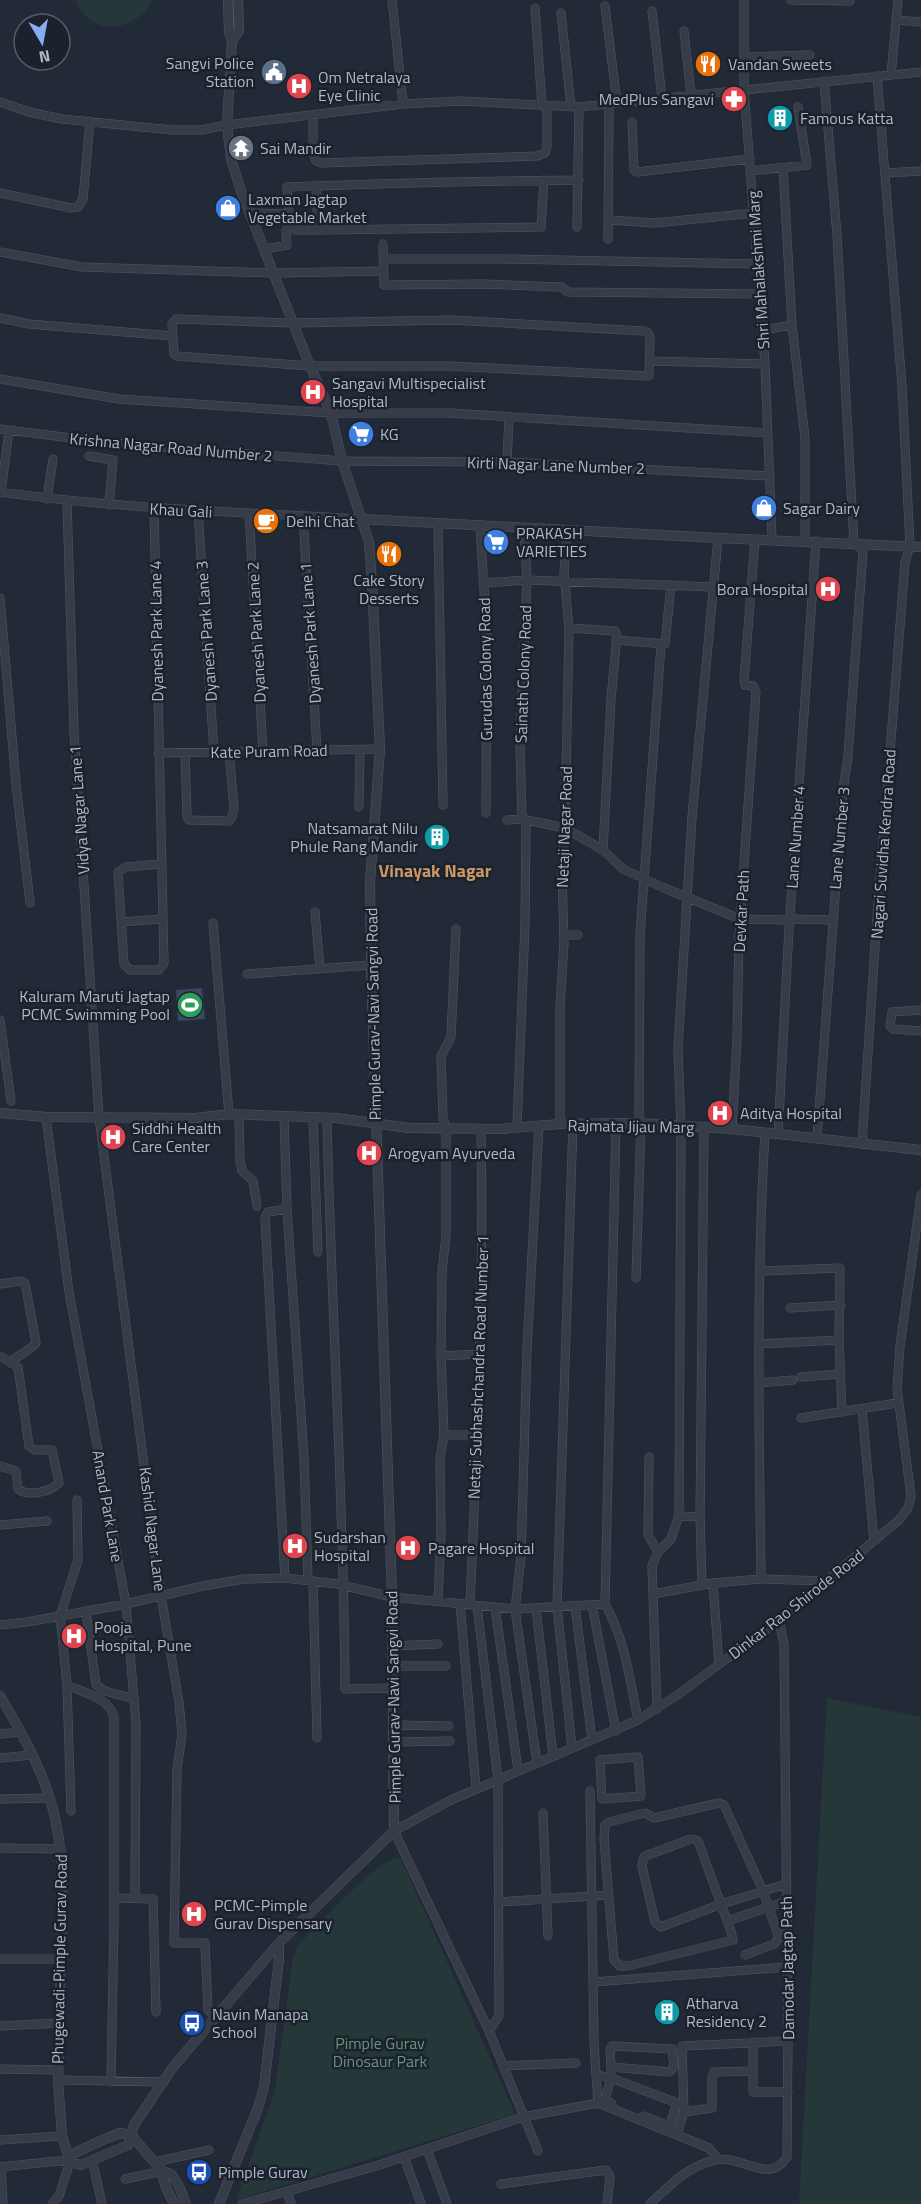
<svg xmlns="http://www.w3.org/2000/svg" width="921" height="2204" font-family="'Titillium Web',sans-serif">
<style>
.green{fill:#253739}
.water{fill:#394760}
.lines{fill:none;stroke-linecap:round;stroke-linejoin:round}
.minor-casing{stroke:#515763;stroke-width:9}
.tertiary-casing{stroke:#515763;stroke-width:10}
.minor{stroke:#363c48;stroke-width:8}
.tertiary{stroke:#363c48;stroke-width:9}
.labels{text-anchor:middle;dominant-baseline:central;stroke-width:5;stroke-linejoin:round;paint-order:stroke}
.poi-label{font-size:16px;fill:#b1b7c4;stroke:#1b222d;text-anchor:start}
.street-label{font-size:16px;fill:#b1b7c4;stroke:#1b222d}
.park-label{font-size:16px;fill:#699375;stroke:#1b222d}
.neighbourhood-label{font-size:18px;font-weight:bold;fill:#cc9564;stroke:#1b222d}
</style>
<rect width="100%" height="100%" fill="#222a37"/>
<path class="green" d="M75,0H153C135,33 91,38 75,0Z
M827,1698L921,1717V2204H799Z
M398,1857L401,1859L513,2109V2115L236,2200L275,2091L293,1957L298,1945C316,1927 377,1860 398,1857Z"/>
<path class="water" d="M202,988L205,1019L178,1021L176,990Z"/>
<g class="lines">
<defs>
<path id="minor" d="M392,0L403,104
M744,0V89L765,364L772,540
M791,0L850,1
M605,6L617,103
M535,8L542,106
M652,11L662,98
M561,13L571,107
M896,20L921,22
M684,31L691,95
M744,57L810,55
M891,75L898,0
M0,102L29,112L62,119L172,130H201L227,125L403,104L461,101L579,107L921,72
M313,115V154L316,161L322,163L537,156L545,153L547,147V107
M632,122L634,170L637,172L750,159
M783,168L792,325L805,438V541
M750,171L807,165L798,107
M886,173L921,171
M544,180L541,227L321,230H296L290,225L287,187C384,183 482,181 579,180
M316,186L318,230
M0,193L71,208L78,207L83,199L90,121
M250,213L289,214
M609,220L655,223L754,213
M577,227L579,107
M608,239L609,104
M383,244L384,285L483,284L561,287L568,292L760,294
M265,249L287,245L286,230L290,225
M0,252L82,267L275,273L384,271
M383,259H502L758,264
M0,318L29,324L173,336
M176,319L293,323L452,320L643,331L648,333L650,337L649,376L449,366H310L177,356L174,354L172,324Z
M762,330L792,325
M650,361L765,364
M0,379L119,399L331,413H449L768,433
M0,429L111,443L342,461L507,462L770,476
M89,456L113,460L109,505
M507,462L509,417
M0,492C120,509 241,512 362,519
M1,492L9,431
M47,499L53,459
M67,501L74,732L99,1117L161,1596L179,1702L182,1735L177,1769L174,1943H205L208,2010L216,2017
M154,509L164,963L159,970H130L124,964L118,872L126,867L161,864
M198,511L214,752
M249,513L263,751
M303,515L317,750
M438,523L443,805
M480,525L487,638L486,813
M483,583L527,580L714,587
M0,598L16,784L30,903
M569,628L615,631L617,635L611,699L603,850
M616,640L665,644L671,585
M158,753L380,749
M185,753L187,816L189,820L229,821L232,817L234,809L229,751
M359,807L360,750
M522,819L520,744L527,580L524,528
M507,820L522,819L565,828L603,850L623,869L664,888L740,919L789,920
M315,912L320,969
M789,919L833,920
M121,922L162,919
M213,923L229,1114
M564,935H578
M247,974L371,965
M921,1010L892,1012L890,1026L893,1029L921,1031
M0,1020L11,1101
M239,1115L240,1161L242,1171L253,1181L257,1206
M46,1117L69,1292L126,1604L136,1724L135,1898
M284,1117L287,1209L268,1212L265,1218L285,1578
M313,1118L318,1252
M327,1118C331,1308 344,1498 345,1689L393,1688
M616,1123L605,1604C625,1639 630,1681 638,1720
M639,1123L640,935L661,645
M560,1124V1007L564,943L562,872L565,828L569,628L564,574L567,530
M517,1127L525,924L526,823
M732,1129L737,1039L739,936L756,692L753,686L745,685L744,680L755,539
M778,1134L789,929L816,541
M817,1138L843,790L848,756L863,551L854,543L837,235L824,81
M862,1144L876,930L905,562L910,546L902,386L877,76
M287,1209L304,1458L308,1580
M761,1271L840,1268L839,1340L842,1412
M636,1278L641,1123
M0,1284L21,1281L25,1283L35,1337L36,1343C32,1349 18,1355 11,1362
M790,1308L841,1305
M758,1344L839,1340
M0,1356L18,1367L29,1446L35,1450H52L59,1483C50,1492 28,1497 18,1489L16,1471L0,1466
M441,1356L480,1354
M801,1377L841,1374
M759,1383L793,1380
M862,1409L874,1541
M801,1418L897,1403
M444,1435H477
M649,1457L648,1535L658,1552
M77,1500L78,1560L60,1616L67,1685C84,1693 111,1698 114,1718V1922L111,2082
M679,1516L700,1517
M0,1525L47,1521
M761,1579C759,1430 756,1282 765,1133
M313,1581L317,1738
M702,1583L700,1517L704,1128
M713,1583L719,1664
M653,1594L713,1583L761,1579L826,1581
M438,1600L441,1534L440,1460L444,1435L441,1356L442,1272L446,1235V1128L443,1117L441,1056L451,1037L456,929
M460,1604L476,1788
M470,1605C477,1446 484,1287 481,1129
M592,1605L616,1731
M477,1606L498,1779L499,2016L489,2031
M575,1606L592,1740
M495,1607L518,1770
M536,1608L553,1756
M86,1611L96,1685L105,1691L134,1699
M0,1625L27,1622L126,1604L203,1586L244,1579L285,1578L337,1584L392,1597L515,1609L605,1604
M392,1646L438,1644
M393,1666H446
M67,1685L71,1811
M657,1709L652,1566L658,1552L671,1539L679,1516L681,1127L678,1049L692,817L718,538
M393,1725L449,1726
M0,1734L20,1732
M393,1742L450,1741
M572,1748L557,1606L573,1124
M638,1757L641,1796L602,1799L600,1760Z
M0,1758L32,1755
M537,1763L515,1609L521,1558L527,1349L539,1126
M590,1791L594,2043L598,2103
M0,1799L50,1798
M543,1813L548,1936
M0,1848L61,1849
M114,1898L153,1899L156,2012
M498,1902L609,1895
M727,1921L787,1901
M745,1955L774,1944L779,1938L763,1891L724,1805L719,1803L654,1818L645,1813L609,1822L605,1825L604,1839L614,1960L620,1966H628L733,1940C731,1928 725,1916 721,1904C713,1883 706,1862 698,1841L691,1839L648,1855L644,1857L642,1866L655,1922L661,1927L721,1904L787,1884
M0,1959H61
M594,1982L787,1967
M0,2026L60,2023
M753,2042V2092H788
M503,2066L576,2063
M611,2067L610,2049L612,2046L672,2049L674,2067L670,2072L611,2067V2078L605,2099L612,2104
M0,2069L58,2070
M596,2075L611,2078L677,2103L668,2130
M58,2080L164,2082
M684,2112L712,2108V2077L714,2072L753,2071
M643,2116L669,2126
M677,2135L684,2112L682,2046L788,2041
M0,2140L62,2136
M427,2149L447,2204
M538,2151L489,2031L394,1831L451,1800L638,1720L679,1694L779,1620L899,1520L908,1508L911,1496L897,1388L900,1346L921,1195
M404,2157L421,2204
M92,2160L102,2204
M155,2162L209,2150
M0,2167L57,2161L70,2162L59,2196L52,2204
M1,2167L3,2204
M125,2179L162,2171
M501,2184L606,2170L610,2177L607,2204
M287,2192L291,2204
M242,2204L376,2166L523,2117L598,2103L709,2148L718,2159
M650,2204C670,2185 688,2166 715,2160C742,2154 768,2186 787,2157L788,2036L784,1645L779,1620"/>
<path id="tertiary" d="M232,41L239,31L238,0
M362,519L718,538L921,547
M0,1113L46,1117L196,1118L229,1114L336,1118L409,1128L500,1129L560,1124L639,1123L732,1129L921,1150
M0,1696C19,1728 39,1763 50,1799C58,1825 61,1851 63,1877L58,2080L62,2136L70,2162
M131,2135L162,2171L171,2174L179,2186L186,2204
M70,2162L81,2165L128,2145L134,2125L173,2067L279,1943L394,1831L392,1597L371,965L370,882L380,749L372,582L369,542L342,461L331,413L310,366L241,191L231,159L227,125L232,41L229,32L228,0
M70,2162L73,2154L100,2141L120,2133L131,2135
M162,2171L165,2185L174,2204
M219,2204L258,2108L264,2087L279,1959V1943"/>
</defs>
<use href="#minor" class="minor-casing"/>
<use href="#tertiary" class="tertiary-casing"/>
<use href="#minor" class="minor"/>
<use href="#tertiary" class="tertiary"/>
</g>
<defs>
<symbol id="restaurant-disc" viewBox="-11 -11 22 22"><circle r="9.5" fill="#e8710a" stroke="#1b222d"/><path d="M-5-6h1v4h1v-4h1v4h1v-4h1v5L-1.5 .5V6h-2V.5L-5-1ZM5-6V6H3V1.5H1.5Q1.5-4 5-6Z" fill="#fff"/></symbol>
<symbol id="civic-disc" viewBox="-11 -11 22 22"><circle r="9.5" fill="#5c6f8a" stroke="#1b222d"/><path d="M-.6-6.5H3V-4.5H.6V-3L4-1V1h2V6H-6V1h2V-1L-.6-3ZM-1.2 2.5V6h2.4V2.5Z" fill="#fff"/></symbol>
<symbol id="hospital-disc" viewBox="-11 -11 22 22"><circle r="9.5" fill="#e0444e" stroke="#1b222d"/><path d="M-5-5h3v3.5h4V-5h3V5h-3V1.5h-4V5h-3Z" fill="#fff"/></symbol>
<symbol id="pharmacy-disc" viewBox="-11 -11 22 22"><circle r="9.5" fill="#e0444e" stroke="#1b222d"/><path d="M-2-6h4v4h4v4h-4v4h-4v-4h-4v-4h4Z" fill="#fff"/></symbol>
<symbol id="building-disc" viewBox="-11 -11 22 22"><circle r="9.5" fill="#0f9aa8" stroke="#1b222d"/><path d="M-4-6H4V6H1V3H-1V6H-4ZM-2.5-4.3h1.7v1.8h-1.7ZM.8-4.3h1.7v1.8H.8ZM-2.5-1h1.7V.8h-1.7ZM.8-1h1.7V.8H.8Z" fill="#fff"/></symbol>
<symbol id="temple-disc" viewBox="-11 -11 22 22"><circle r="9.5" fill="#6b7280" stroke="#1b222d"/><path d="M0-6L5-2H3V0L6.5 2.5H4V6H1.5V3h-3V6H-4V2.5H-6.5L-3 0V-2H-5Z" fill="#fff"/></symbol>
<symbol id="shop-disc" viewBox="-11 -11 22 22"><circle r="9.5" fill="#3f7fe0" stroke="#1b222d"/><path d="M-5-2.5h2.3a2.7 3.5 0 0 1 5.4 0H5L5.5 6h-11ZM-1.5-2.5h3a1.5 2.3 0 0 0-3 0Z" fill="#fff"/></symbol>
<symbol id="supermarket-disc" viewBox="-11 -11 22 22"><circle r="9.5" fill="#3f7fe0" stroke="#1b222d"/><path d="M-6-5.5h2.5l.6 2H6L4.5 2H-2.5L-4.4-4H-6ZM-1.5 3.2a1.3 1.3 0 1 0 .1 0ZM3 3.2a1.3 1.3 0 1 0 .1 0Z" fill="#fff"/></symbol>
<symbol id="cafe-disc" viewBox="-11 -11 22 22"><circle r="9.5" fill="#e8710a" stroke="#1b222d"/><path d="M-5.5-4.5H6V0H3Q3 3.5 0 3.5H-2.5Q-5.5 3.5-5.5 0ZM3-3.2v2h1.7v-2ZM-6 4.5H4V6H-6Z" fill="#fff"/></symbol>
<symbol id="stadium-disc" viewBox="-11 -11 22 22"><circle r="9.5" fill="#2e9e5b" stroke="#1b222d"/><path d="M0-5a6.5 5 0 1 0 0 10a6.5 5 0 1 0 0-10ZM-3.5-1.8h7v3.6h-7Z" fill="#fff"/></symbol>
<symbol id="bus-disc" viewBox="-11 -11 22 22"><circle r="9.5" fill="#1a4fb4" stroke="#1b222d"/><path d="M-5-6H5V4H4V6H2V4H-2V6H-4V4H-5ZM-3.5-4V0h7V-4ZM-3.5 1.2v1.5H-2V1.2ZM2 1.2v1.5H3.5V1.2Z" fill="#fff"/></symbol>
</defs>
<g fill-rule="evenodd">
<use href="#restaurant-disc" x="693" y="49" width="30" height="30"/>
<use href="#civic-disc" x="259" y="57" width="30" height="30"/>
<use href="#hospital-disc" x="284" y="71" width="30" height="30"/>
<use href="#pharmacy-disc" x="719" y="84" width="30" height="30"/>
<use href="#building-disc" x="765" y="103" width="30" height="30"/>
<use href="#temple-disc" x="226" y="133" width="30" height="30"/>
<use href="#shop-disc" x="213" y="193" width="30" height="30"/>
<use href="#hospital-disc" x="298" y="377" width="30" height="30"/>
<use href="#supermarket-disc" x="346" y="419" width="30" height="30"/>
<use href="#shop-disc" x="749" y="493" width="30" height="30"/>
<use href="#cafe-disc" x="251" y="506" width="30" height="30"/>
<use href="#supermarket-disc" x="481" y="527" width="30" height="30"/>
<use href="#restaurant-disc" x="374" y="539" width="30" height="30"/>
<use href="#hospital-disc" x="813" y="574" width="30" height="30"/>
<use href="#building-disc" x="422" y="822" width="30" height="30"/>
<use href="#stadium-disc" x="175" y="990" width="30" height="30"/>
<use href="#hospital-disc" x="705" y="1098" width="30" height="30"/>
<use href="#hospital-disc" x="98" y="1122" width="30" height="30"/>
<use href="#hospital-disc" x="354" y="1138" width="30" height="30"/>
<use href="#hospital-disc" x="280" y="1531" width="30" height="30"/>
<use href="#hospital-disc" x="393" y="1533" width="30" height="30"/>
<use href="#hospital-disc" x="59" y="1621" width="30" height="30"/>
<use href="#hospital-disc" x="179" y="1899" width="30" height="30"/>
<use href="#building-disc" x="652" y="1997" width="30" height="30"/>
<use href="#bus-disc" x="177" y="2008" width="30" height="30"/>
<use href="#bus-disc" x="184" y="2157" width="30" height="30"/>
</g>
<g class="labels">
<g class="poi-label">
<text x="254" y="63" text-anchor="end">Sangvi Police<tspan x="254" dy="18">Station</tspan></text>
<text x="728" y="64">Vandan Sweets</text>
<text x="318" y="77">Om Netralaya<tspan x="318" dy="18">Eye Clinic</tspan></text>
<text x="714" y="99" text-anchor="end">MedPlus Sangavi</text>
<text x="800" y="118">Famous Katta</text>
<text x="260" y="148">Sai Mandir</text>
<text x="248" y="199">Laxman Jagtap<tspan x="248" dy="18">Vegetable Market</tspan></text>
<text x="332" y="383">Sangavi Multispecialist<tspan x="332" dy="18">Hospital</tspan></text>
<text x="380" y="434">KG</text>
<text x="783" y="508">Sagar Dairy</text>
<text x="286" y="521">Delhi Chat</text>
<text x="516" y="533">PRAKASH<tspan x="516" dy="18">VARIETIES</tspan></text>
<text x="389" y="580" text-anchor="middle">Cake Story<tspan x="389" dy="18">Desserts</tspan></text>
<text x="808" y="589" text-anchor="end">Bora Hospital</text>
<text x="418" y="828" text-anchor="end">Natsamarat Nilu<tspan x="418" dy="18">Phule Rang Mandir</tspan></text>
<text x="170" y="996" text-anchor="end">Kaluram Maruti Jagtap<tspan x="170" dy="18">PCMC Swimming Pool</tspan></text>
<text x="740" y="1113">Aditya Hospital</text>
<text x="132" y="1128">Siddhi Health<tspan x="132" dy="18">Care Center</tspan></text>
<text x="388" y="1153">Arogyam Ayurveda</text>
<text x="314" y="1537">Sudarshan<tspan x="314" dy="18">Hospital</tspan></text>
<text x="428" y="1548">Pagare Hospital</text>
<text x="94" y="1627">Pooja<tspan x="94" dy="18">Hospital, Pune</tspan></text>
<text x="214" y="1905">PCMC-Pimple<tspan x="214" dy="18">Gurav Dispensary</tspan></text>
<text x="686" y="2003">Atharva<tspan x="686" dy="18">Residency 2</tspan></text>
<text x="212" y="2014">Navin Manapa<tspan x="212" dy="18">School</tspan></text>
<text x="218" y="2172">Pimple Gurav</text>
</g>
<g class="street-label">
<text transform="translate(758 270) rotate(-94)">Shri Mahalakshmi Marg</text>
<text transform="translate(171 447) rotate(5)">Krishna Nagar Road Number 2</text>
<text transform="translate(556 465) rotate(2)">Kirti Nagar Lane Number 2</text>
<text transform="translate(181 510) rotate(3)">Khau Gali</text>
<text transform="translate(156 631) rotate(-91)">Dyanesh Park Lane 4</text>
<text transform="translate(206 631) rotate(-94)">Dyanesh Park Lane 3</text>
<text transform="translate(256 632) rotate(-93)">Dyanesh Park Lane 2</text>
<text transform="translate(310 633) rotate(-94)">Dyanesh Park Lane 1</text>
<text transform="translate(485 669) rotate(-91)">Gurudas Colony Road</text>
<text transform="translate(523 674) rotate(-88)">Sainath Colony Road</text>
<text transform="translate(269 751) rotate(-1)">Kate Puram Road</text>
<text transform="translate(79 810) rotate(-94)">Vidya Nagar Lane 1</text>
<text transform="translate(564 827) rotate(-88)">Netaji Nagar Road</text>
<text transform="translate(795 837) rotate(-86)">Lane Number 4</text>
<text transform="translate(839 838) rotate(-85)">Lane Number 3</text>
<text transform="translate(883 844) rotate(-86)">Nagari Suvidha Kendra Road</text>
<text transform="translate(741 911) rotate(-87)">Devkar Path</text>
<text transform="translate(373 1014) rotate(-91)">Pimple Gurav-Navi Sangvi Road</text>
<text transform="translate(631 1126) rotate(1)">Rajmata Jijau Marg</text>
<text transform="translate(478 1367) rotate(-88)">Netaji Subhashchandra Road Number 1</text>
<text transform="translate(108 1506) rotate(80)">Anand Park Lane</text>
<text transform="translate(153 1529) rotate(83)">Kashid Nagar Lane</text>
<text transform="translate(796 1604) rotate(-38)">Dinkar Rao Shirode Road</text>
<text transform="translate(393 1697) rotate(-91)">Pimple Gurav-Navi Sangvi Road</text>
<text transform="translate(59 1959) rotate(-89)">Phugewadi-Pimple Gurav Road</text>
<text transform="translate(787 1968) rotate(-91)">Damodar Jagtap Path</text>
</g>
<g class="park-label">
<text x="380" y="2043">Pimple Gurav<tspan x="380" dy="18">Dinosaur Park</tspan></text>
</g>
<g class="neighbourhood-label">
<text x="435" y="870">Vinayak Nagar</text>
</g>
</g>
<g transform="translate(42 42) rotate(170)"><circle r="28" fill="#1b222d" stroke="#575e69" stroke-width="1.5"/>
<path d="M0-4.5L10 22L0 15L-10 22Z" fill="#89adf0"/>
<text y="-9" font-size="16" font-weight="bold" text-anchor="middle" fill="#b1b7c4">N</text>
</g>
</svg>
